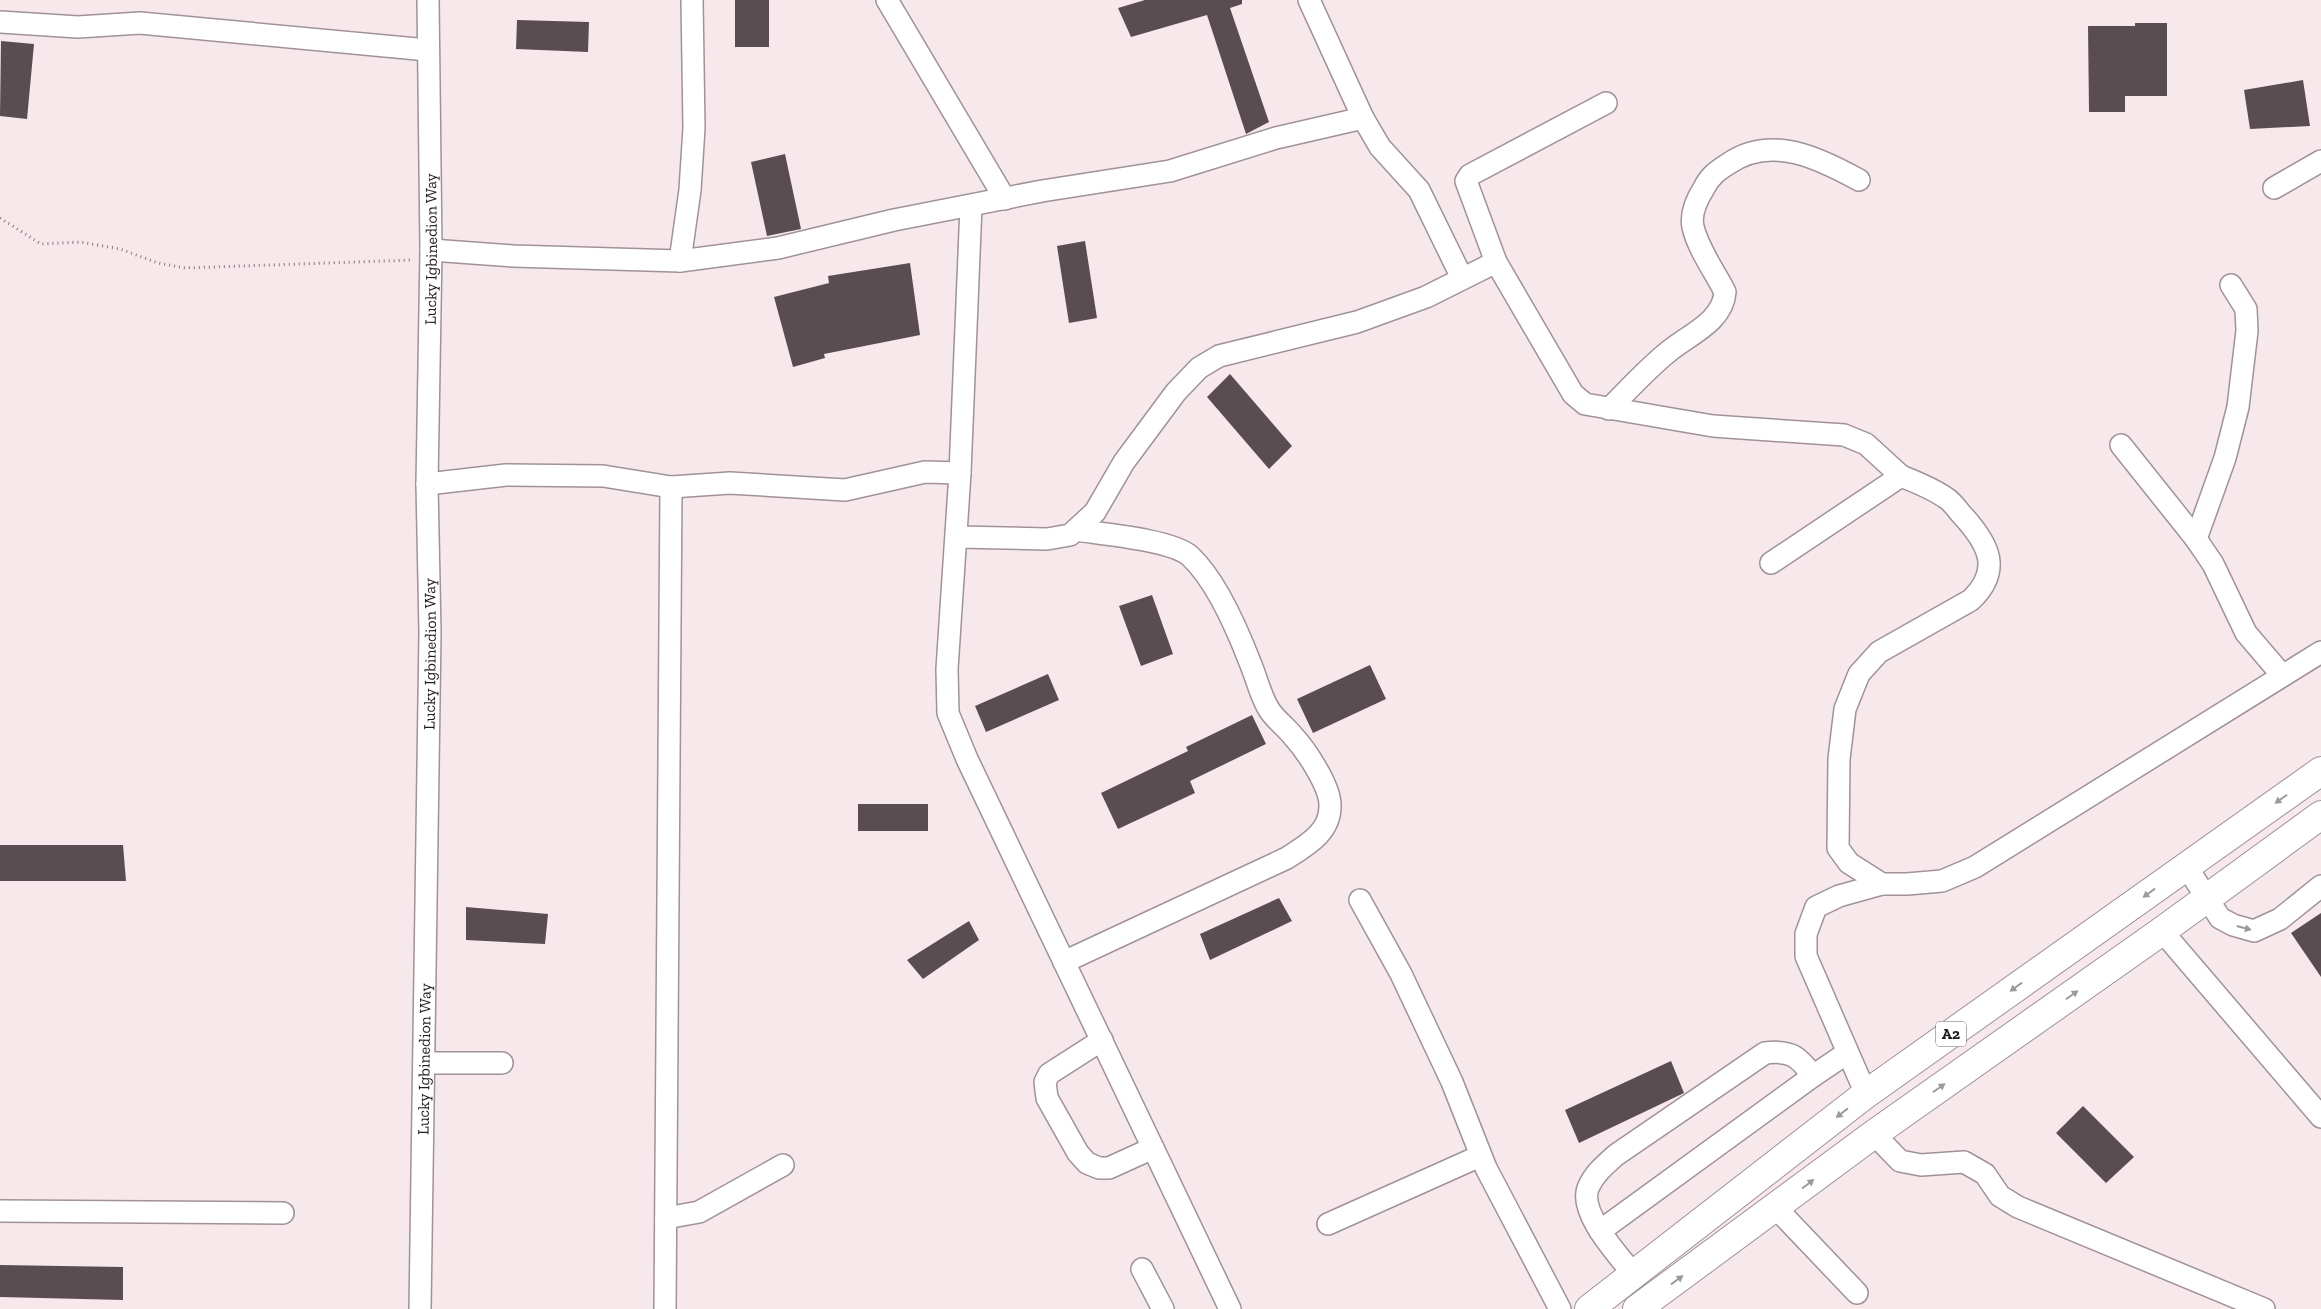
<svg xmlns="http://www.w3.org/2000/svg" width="2321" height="1309" font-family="'Zilla Slab',serif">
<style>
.building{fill:#5a4d51}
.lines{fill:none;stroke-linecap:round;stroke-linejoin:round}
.minor-casing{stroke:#a09296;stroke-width:24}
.highway-casing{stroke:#a09296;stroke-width:30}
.path{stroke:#83797c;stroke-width:3;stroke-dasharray:1 4;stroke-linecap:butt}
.minor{stroke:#fff;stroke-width:21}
.highway{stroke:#fff;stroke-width:28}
.oneway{fill:#9b999a}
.labels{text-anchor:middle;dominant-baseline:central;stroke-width:5;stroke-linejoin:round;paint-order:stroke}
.shield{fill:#fff;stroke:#646062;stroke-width:1}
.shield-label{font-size:15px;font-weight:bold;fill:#211c1e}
.street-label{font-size:16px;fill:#211c1e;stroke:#fff}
</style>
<rect width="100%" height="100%" fill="#f7e8ec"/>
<path class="building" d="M735,0H769V47H735Z
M1145,0H1242V4L1230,8L1269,122L1246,134L1207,15L1131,37L1118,8Z
M517,20L589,22L588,52L516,49Z
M2135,23H2167V96H2125V112H2089L2088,26H2135Z
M1,41L34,44L27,119L0,116Z
M2303,80L2310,126L2250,129L2244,90Z
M785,154L801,229L767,236L751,162Z
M1085,241L1097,318L1069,323L1057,246Z
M910,263L920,335L824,354L825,358L793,367L774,297L829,283L828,276Z
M1230,374L1292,446L1269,469L1207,397Z
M1152,595L1173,654L1141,666L1119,606Z
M1370,665L1386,699L1313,733L1297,699Z
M1048,674L1059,700L986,732L975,706Z
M1252,715L1266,744L1190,781L1195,793L1118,829L1101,793L1188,751L1186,747Z
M858,804H928V831H858Z
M0,845H123L126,881H0Z
M1279,898L1292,921L1210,960L1200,934Z
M466,907L548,914L545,944L466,940Z
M2321,913V977L2291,933Z
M969,921L979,940L923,979L907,960Z
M1671,1061L1684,1093L1579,1143L1565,1110Z
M2083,1106L2134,1157L2106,1183L2056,1133Z
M0,1265L123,1267V1300L0,1297Z"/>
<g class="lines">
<defs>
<g id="minor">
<path d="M887,0L1005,199"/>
<path d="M1309,0L1363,118L1380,147L1419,190L1462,278"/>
<path d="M0,22L78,27L140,23L428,50"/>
<path d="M1606,103L1470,175L1466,181L1496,262L1573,394L1585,404L1713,426L1844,435L1866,444L1901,476"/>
<path d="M2274,188L2321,161"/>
<path d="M971,206L960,473L947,669L948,713L967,759L1230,1309"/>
<path d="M431,250L513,256L680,261L778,248L894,220L1042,191L1170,171L1276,138L1363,118"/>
<path d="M680,261L690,190L694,128L692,0"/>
<path d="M1609,409C1628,390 1647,369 1668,352C1688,335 1723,322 1725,292C1715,272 1698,249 1693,227C1690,213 1697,199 1704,188C1710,176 1717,171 1728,164C1771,134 1819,158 1859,180"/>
<path d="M2121,445L2196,539L2213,564L2246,633L2281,674"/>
<path d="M427,484L506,475L603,476L671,487L730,483L845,490L925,472L960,473"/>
<path d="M957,537L1047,539L1070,535L1095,512L1124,462L1176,392L1199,368L1219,356L1357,322L1426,297L1496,262"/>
<path d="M2196,539L2225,458L2238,407L2247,331L2246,309L2231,285"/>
<path d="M1771,563L1901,476C1916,482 1932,488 1946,498C1953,502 1958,511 1964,517C1989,545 2002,570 1971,600L1879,652L1859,674L1845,709L1839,759L1838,848L1849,863L1882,884"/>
<path d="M2186,866L2220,918L2233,925L2254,931L2280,919L2321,886"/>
<path d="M1360,900L1401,974L1452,1082L1486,1168L1560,1309"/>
<path d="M2162,931L2321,1117"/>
<path d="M1064,962L1287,858C1307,845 1331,832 1330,805C1330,786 1306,750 1293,736C1286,727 1276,720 1270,711C1261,698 1257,679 1251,665C1238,631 1217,581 1190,556C1172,540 1103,534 1076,530"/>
<path d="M1102,1040L1049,1074L1045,1082L1047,1098L1078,1153L1087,1163L1099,1168H1109L1153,1148"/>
<path d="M424,1063H502"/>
<path d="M1866,1094L1806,956V934L1816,907L1839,896L1882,884H1907L1942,881L1975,867L2321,652"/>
<path d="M1874,1134L1900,1161L1921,1165L1964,1162L1985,1174L2000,1196L2018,1207L2264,1309"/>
<path d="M1776,1208L1857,1293"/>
<path d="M0,1211L283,1213"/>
<path d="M666,1218L699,1212L783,1165"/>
<path d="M1328,1224L1480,1156"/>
<path d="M1600,1231L1813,1076"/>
<path d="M1142,1269L1163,1309"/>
<path d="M1634,1275C1620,1257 1576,1211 1589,1186C1595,1173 1606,1164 1616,1155L1765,1053C1791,1050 1798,1056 1813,1076L1847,1053"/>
<path id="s1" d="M420,1309L430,632L427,484L431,250L428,0"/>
<path d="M665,1309L671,487"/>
</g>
<path id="highway" d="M1589,1309L1866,1094L2321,771
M1637,1309L1874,1134L2162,931L2321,815"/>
</defs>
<use href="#minor" class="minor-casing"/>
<use href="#highway" class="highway-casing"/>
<path class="path" d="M0,218L41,244L80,242L120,249L158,263L185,268L413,260"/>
<use href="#minor" class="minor"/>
<use href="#highway" class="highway"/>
</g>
<defs><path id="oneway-solid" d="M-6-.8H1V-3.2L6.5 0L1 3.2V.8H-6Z" transform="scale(1.25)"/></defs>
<g class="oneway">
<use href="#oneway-solid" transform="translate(2281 799) rotate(145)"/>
<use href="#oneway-solid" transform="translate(2149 893) rotate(144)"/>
<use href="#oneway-solid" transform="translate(2244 928) rotate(15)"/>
<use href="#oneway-solid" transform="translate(2016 987) rotate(144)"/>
<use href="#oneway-solid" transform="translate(2072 995) rotate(-35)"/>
<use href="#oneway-solid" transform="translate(1939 1088) rotate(-35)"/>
<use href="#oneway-solid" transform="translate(1842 1113) rotate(142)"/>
<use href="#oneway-solid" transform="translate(1808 1184) rotate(-37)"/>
<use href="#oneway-solid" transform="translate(1677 1280) rotate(-36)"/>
</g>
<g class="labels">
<rect class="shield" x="1936" y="1021.5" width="30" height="25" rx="4"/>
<g class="shield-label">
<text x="1951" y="1034">A2</text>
</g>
<g class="street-label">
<text stroke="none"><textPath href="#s1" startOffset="1060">Lucky Igbinedion Way</textPath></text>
<text stroke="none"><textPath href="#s1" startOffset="655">Lucky Igbinedion Way</textPath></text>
<text stroke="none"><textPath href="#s1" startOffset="250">Lucky Igbinedion Way</textPath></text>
</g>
</g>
</svg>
